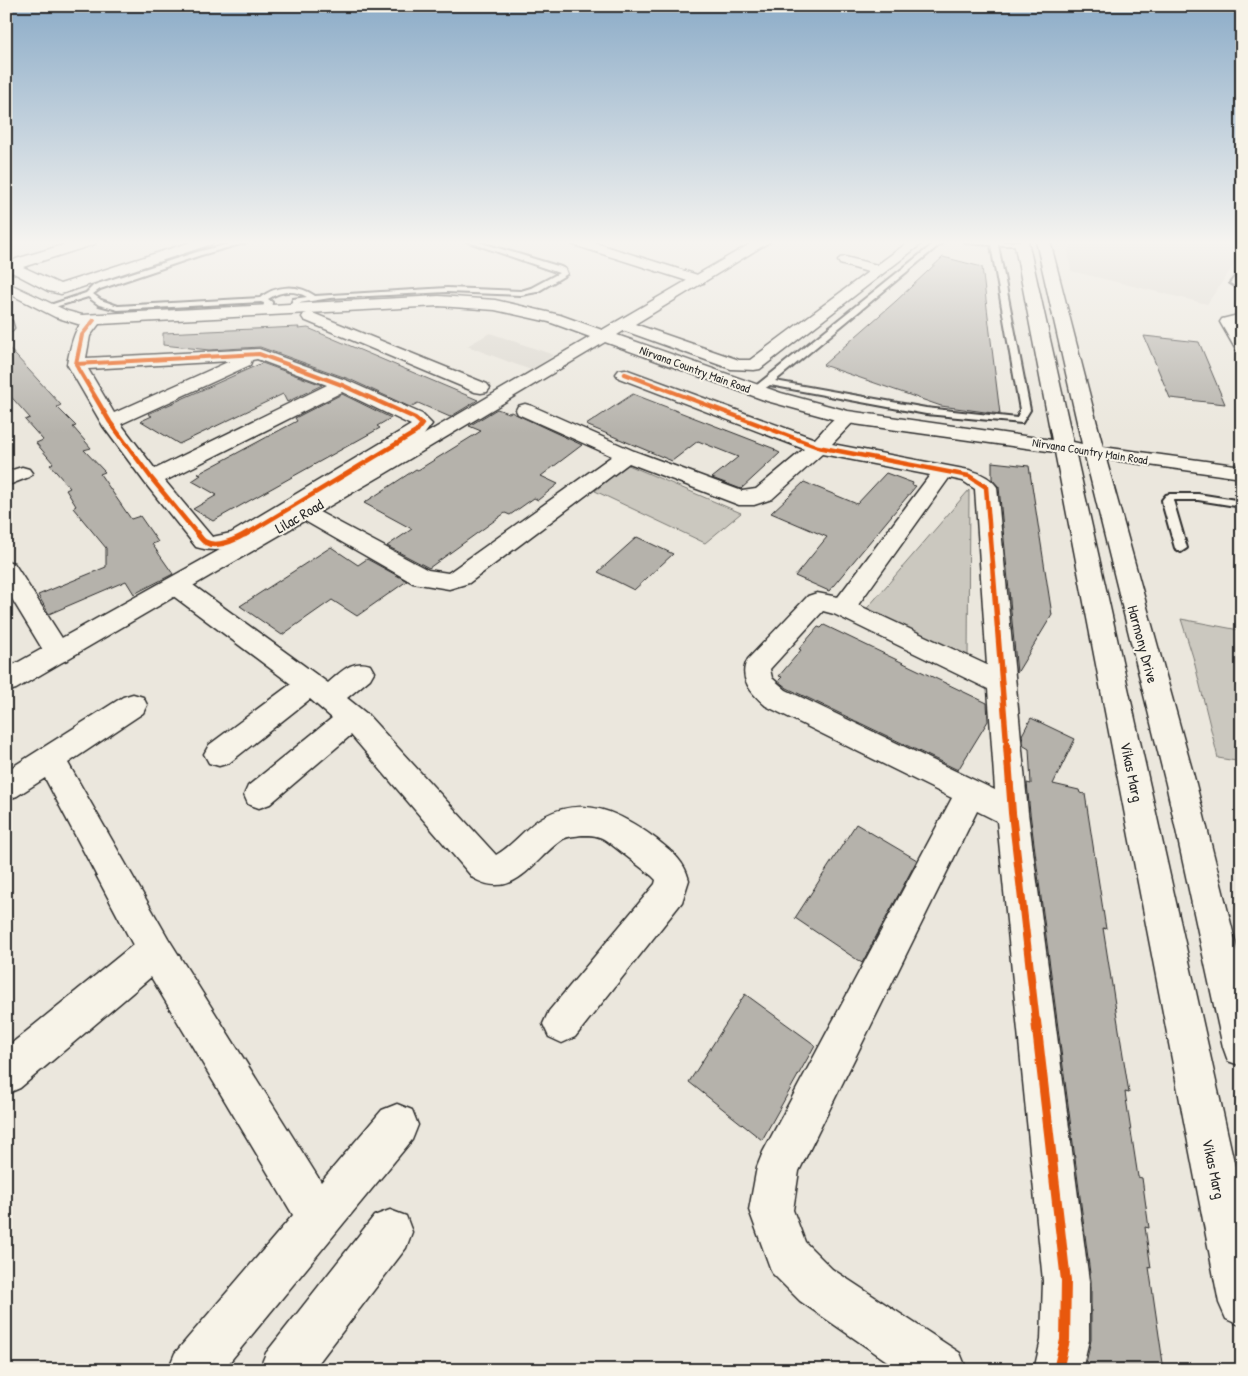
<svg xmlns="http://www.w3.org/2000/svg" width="1248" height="1376" font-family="'Patrick Hand',sans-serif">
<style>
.built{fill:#dbd7ce}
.green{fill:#cbc8bf;stroke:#7b7a75}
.building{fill:#b5b2ab;stroke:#2b2b2b}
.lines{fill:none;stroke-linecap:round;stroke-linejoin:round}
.lane-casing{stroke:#2b2b2b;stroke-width:4}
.street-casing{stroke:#2b2b2b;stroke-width:3}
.secondary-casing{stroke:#2b2b2b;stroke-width:3}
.lane{fill:#f7f3e8;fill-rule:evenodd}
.street{fill:#f7f3e8;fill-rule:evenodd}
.secondary{fill:#f7f3e8;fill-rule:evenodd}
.cycleway-far4-casing{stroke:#f7f3e8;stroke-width:5.5}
.cycleway-far3-casing{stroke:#f7f3e8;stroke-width:7}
.cycleway-far2-casing{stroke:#f7f3e8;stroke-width:9}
.cycleway-far1-casing{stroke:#f7f3e8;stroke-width:11}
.cycleway-casing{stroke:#f7f3e8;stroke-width:13}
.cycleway-far4{stroke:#e8590c;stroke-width:4}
.cycleway-far3{stroke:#e8590c;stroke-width:4.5}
.cycleway-far2{stroke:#e8590c;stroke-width:5.5}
.cycleway-far1{stroke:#e8590c;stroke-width:8}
.cycleway{stroke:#e8590c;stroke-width:10}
.labels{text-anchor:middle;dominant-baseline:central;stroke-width:4;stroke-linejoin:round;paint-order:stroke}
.far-street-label{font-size:12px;fill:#2b2b2b;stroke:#f7f3e8}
.street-label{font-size:15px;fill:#2b2b2b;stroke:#f7f3e8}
</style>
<rect width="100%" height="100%" fill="#ebe7dd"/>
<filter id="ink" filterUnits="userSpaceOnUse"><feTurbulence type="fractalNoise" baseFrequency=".02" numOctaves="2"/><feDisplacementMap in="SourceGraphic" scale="10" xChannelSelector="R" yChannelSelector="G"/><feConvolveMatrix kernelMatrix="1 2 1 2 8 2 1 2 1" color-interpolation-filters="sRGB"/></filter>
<g filter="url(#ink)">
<path class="built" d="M1075,241H1202L1242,249V253L1207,304L1071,271L1068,251Z
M490,333L554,355L531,370L467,346Z"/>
<path class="green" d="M626,464L741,513L705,543L595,491Z
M969,490L968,663L863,613Z
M1181,619L1239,630L1242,636V762L1218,758L1193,657Z"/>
<path class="building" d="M943,257L982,267L1000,414L941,406L823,365L896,301Z
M299,327L298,329L308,328L478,400L450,417L418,403L410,407L349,379L260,347L209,350L163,345V333Z
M1144,336L1199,342L1225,404L1170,398Z
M6,345L61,405L57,407L76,426L73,427L91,448L84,450L105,472L100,474L131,519L140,516L158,542L152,544L173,574L134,594L126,581L49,614L38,595L106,567V548L73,508L76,506L66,490L70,488L50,465L53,463L36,443L43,440L25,420L30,418L6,391Z
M262,363L322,385L287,402L283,394L179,444L141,421L152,416L148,414Z
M342,394L391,418L377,426L380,428L213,521L193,509L217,495L192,481L201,475L198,474L297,421L295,418Z
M633,394L775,449L774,450L780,453L741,489L712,478L738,457L698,441L672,461L586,425Z
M497,409L509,413L511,412L582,445L541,476L558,484L538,500L534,498L510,515L505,513L429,568L387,546L412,529L364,503L416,469L418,470L481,431L469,426Z
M992,462L1029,466L1052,615L1017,673L999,487L992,479Z
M886,473L913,483L912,485L916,486L829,591L795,576L827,537L771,513L804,482L857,504Z
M637,537L673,554L634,590L598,572Z
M331,547L358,565L367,559L407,581L357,616L332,600L282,635L240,606Z
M824,625L987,703L988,721L958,770L787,688L778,681L782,677L779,676L801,650L799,649L818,627L821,628Z
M1031,718L1075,739L1053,784L1079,790L1080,793L1085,794L1106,929L1103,928L1129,1093L1125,1092L1138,1177L1142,1178L1149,1228L1145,1227L1151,1268L1149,1267L1164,1370H1089V1363H1086L1091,1340V1281L1030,813L1027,783L1031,784L1029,749L1024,746L1022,735Z
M856,824L917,860L862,963L795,918Z
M745,994L815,1045L762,1140L689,1082Z"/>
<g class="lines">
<defs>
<path id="lane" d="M240,241H251L201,255L100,289L93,294L101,300L118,306L260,298C276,285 298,284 315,296L447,288L521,291L531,288L559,273L466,241H475L561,267L565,269L567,274L537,292L521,295L447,292L330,298L299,303L297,310L293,312L289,310L293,299L307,297C294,289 280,291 268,299L272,302L271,311L267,313L263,311L264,303L261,302L118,310L99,305L88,297L48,309L44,307L86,293L94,285L197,252Z
M937,241H944L775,381L926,408L1017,418L1020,410L991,245L967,243L964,241L1021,242L1023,243V245H998L1030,410L1022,423L926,414L770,385L758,393H752V389Z
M1239,272H1242V279L1238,283L1242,285V290L1230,283Z
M1170,494H1198L1242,501V507L1198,500H1173L1187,548L1181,552L1175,548L1163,506L1162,500L1166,495Z"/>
<path id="street" d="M76,241H97L95,244L23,267L60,284L194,241H214L212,244L61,294L48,291L6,269L7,264L16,259Z
M569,241H589L704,277L706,280L704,283H694L571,244Z
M910,241H925L760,369L754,370L731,369L617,328L615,325L617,322H629L739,360H750L868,272L840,264L838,261L840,258L845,257L877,265Z
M310,312L487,384L490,388L487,392L481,393L475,392L304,320L302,317L304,314Z
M1242,314V324L1238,325L1242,331V351L1236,350L1220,322L1222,319Z
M94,315L100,317L102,320L90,336L86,358L259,349L348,381L422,414L432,424L423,436L308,506L428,570L448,573L451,571L612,456L518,414L516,410L518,406L525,404L532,406L634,451L742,491L756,489L804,449L619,378L616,374L619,370L625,369L815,439C826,428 837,409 854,413L857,417L854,421L832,444L969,470C980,473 990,477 997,487L1028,813L1089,1281V1340L1082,1370H1034L1041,1340L1043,1281L997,821L977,811L799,1171L793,1210L805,1242L832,1269L960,1353L967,1370H900L800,1301L772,1273L749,1210L757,1167L763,1152L952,798L766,706C752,694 737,678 748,659L808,596L817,593L838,597L930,475L822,454L772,499L754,505H739L629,463L469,583L449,589L413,583L298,517L296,513C266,532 233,559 196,547L145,483L103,426L67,364C71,347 74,320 94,315ZM257,359L327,385L155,469L121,424L250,365L252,360ZM230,361L114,413L88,369ZM342,392L411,425L231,533L212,537L165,481ZM949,478L963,481L975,489L987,665L858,605ZM823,611L834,614L988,689L995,790L786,690L772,678L770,669Z
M6,319L12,321L14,328L12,331L6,333Z
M22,467L29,469L32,473L29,477L6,486V472Z
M6,561L14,563L67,646L71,653L67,660L58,663L49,660L6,589Z
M177,578L186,580L328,683C341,672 352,659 370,665L374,672L370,679L347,698L367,714L496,855C513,846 526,826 543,817C585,794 622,814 656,839C671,851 684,860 689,880L682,902L575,1037L562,1043L549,1037L543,1024L549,1011L655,884L656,880L652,876L607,841C599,835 591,835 582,835C576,836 568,836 563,839C533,859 515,902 473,878L351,735L270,804L259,808L248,804L244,795L248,786L332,718L310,699L229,763L219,766L209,763L204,754L209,745L291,684L168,592L165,586L168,580Z
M133,694L143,697L147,705L143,713L68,763L168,938L321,1182L382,1110L397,1104L412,1110L418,1125L412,1140L223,1370H168L175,1353L293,1215L151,977L20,1088L6,1094V1048L133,945L45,778L17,796L6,800V771L123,697Z
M390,1210L406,1216L412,1232L406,1248L313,1370H259L266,1353L374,1216Z"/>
<path id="secondary" d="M755,241H771L617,335L781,393L848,411L1052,440L1014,241H1028L1073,442L1082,444L1036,241H1050L1103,447L1242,466V478L1106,459L1196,784L1242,968V1066L1228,1061L1223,1047L1166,784L1085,456L1076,455L1242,1198V1326L1226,1319L1219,1303L1055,452L847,423L767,401L605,342L381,476L16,689L6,692V669L367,468L590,337L549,322L495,310L439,306L81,325L55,317L6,292V282L67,311L82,315L439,296L495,300L560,315L602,330Z"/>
</defs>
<use href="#lane" class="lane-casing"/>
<use href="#street" class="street-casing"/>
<use href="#secondary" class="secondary-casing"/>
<use href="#lane" class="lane"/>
<use href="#street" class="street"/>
<use href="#secondary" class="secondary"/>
<defs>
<path id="cycleway-far4" d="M76,364L79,369
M76,364L82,335L94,320
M76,364L259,354L300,369"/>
<path id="cycleway-far3" d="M78,368L110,422L152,479L198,535
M625,374L818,447L969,476L986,487L990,535
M245,535L416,432L422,424L415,418L342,385L297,368"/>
<path id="cycleway-far2" d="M197,533C199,536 202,540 205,542C217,549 237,539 247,533
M990,533L1007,748"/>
<path id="cycleway-far1" d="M1007,746L1012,813L1036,1022"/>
<path id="cycleway" d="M1036,1021L1066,1281L1065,1340L1058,1370"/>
</defs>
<use href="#cycleway-far4" class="cycleway-far4-casing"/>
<use href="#cycleway-far3" class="cycleway-far3-casing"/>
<use href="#cycleway-far2" class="cycleway-far2-casing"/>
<use href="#cycleway-far1" class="cycleway-far1-casing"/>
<use href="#cycleway" class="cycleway-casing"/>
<use href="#cycleway-far4" class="cycleway-far4"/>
<use href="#cycleway-far3" class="cycleway-far3"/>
<use href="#cycleway-far2" class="cycleway-far2"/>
<use href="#cycleway-far1" class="cycleway-far1"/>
<use href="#cycleway" class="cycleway"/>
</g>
</g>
<linearGradient id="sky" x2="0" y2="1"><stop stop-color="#8cacc8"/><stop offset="0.56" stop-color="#f6f4f0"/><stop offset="1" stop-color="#f6f4f0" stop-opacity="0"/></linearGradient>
<rect width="1248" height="433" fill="url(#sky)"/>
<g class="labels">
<g class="far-street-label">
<text transform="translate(695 369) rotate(20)">Nirvana Country Main Road</text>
<text transform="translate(1090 451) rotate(9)">Nirvana Country Main Road</text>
</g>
<g class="street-label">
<text transform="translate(299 516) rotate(-30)">Lilac Road</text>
<text transform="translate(1143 644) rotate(75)">Harmony Drive</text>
<text transform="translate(1132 772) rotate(78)">Vikas Marg</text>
<text transform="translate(1214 1169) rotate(78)">Vikas Marg</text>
</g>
</g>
<rect width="1248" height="1376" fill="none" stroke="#f7f3e8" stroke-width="25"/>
<rect x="12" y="12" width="1223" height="1351" fill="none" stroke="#2b2b2b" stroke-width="2" filter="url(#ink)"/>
</svg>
